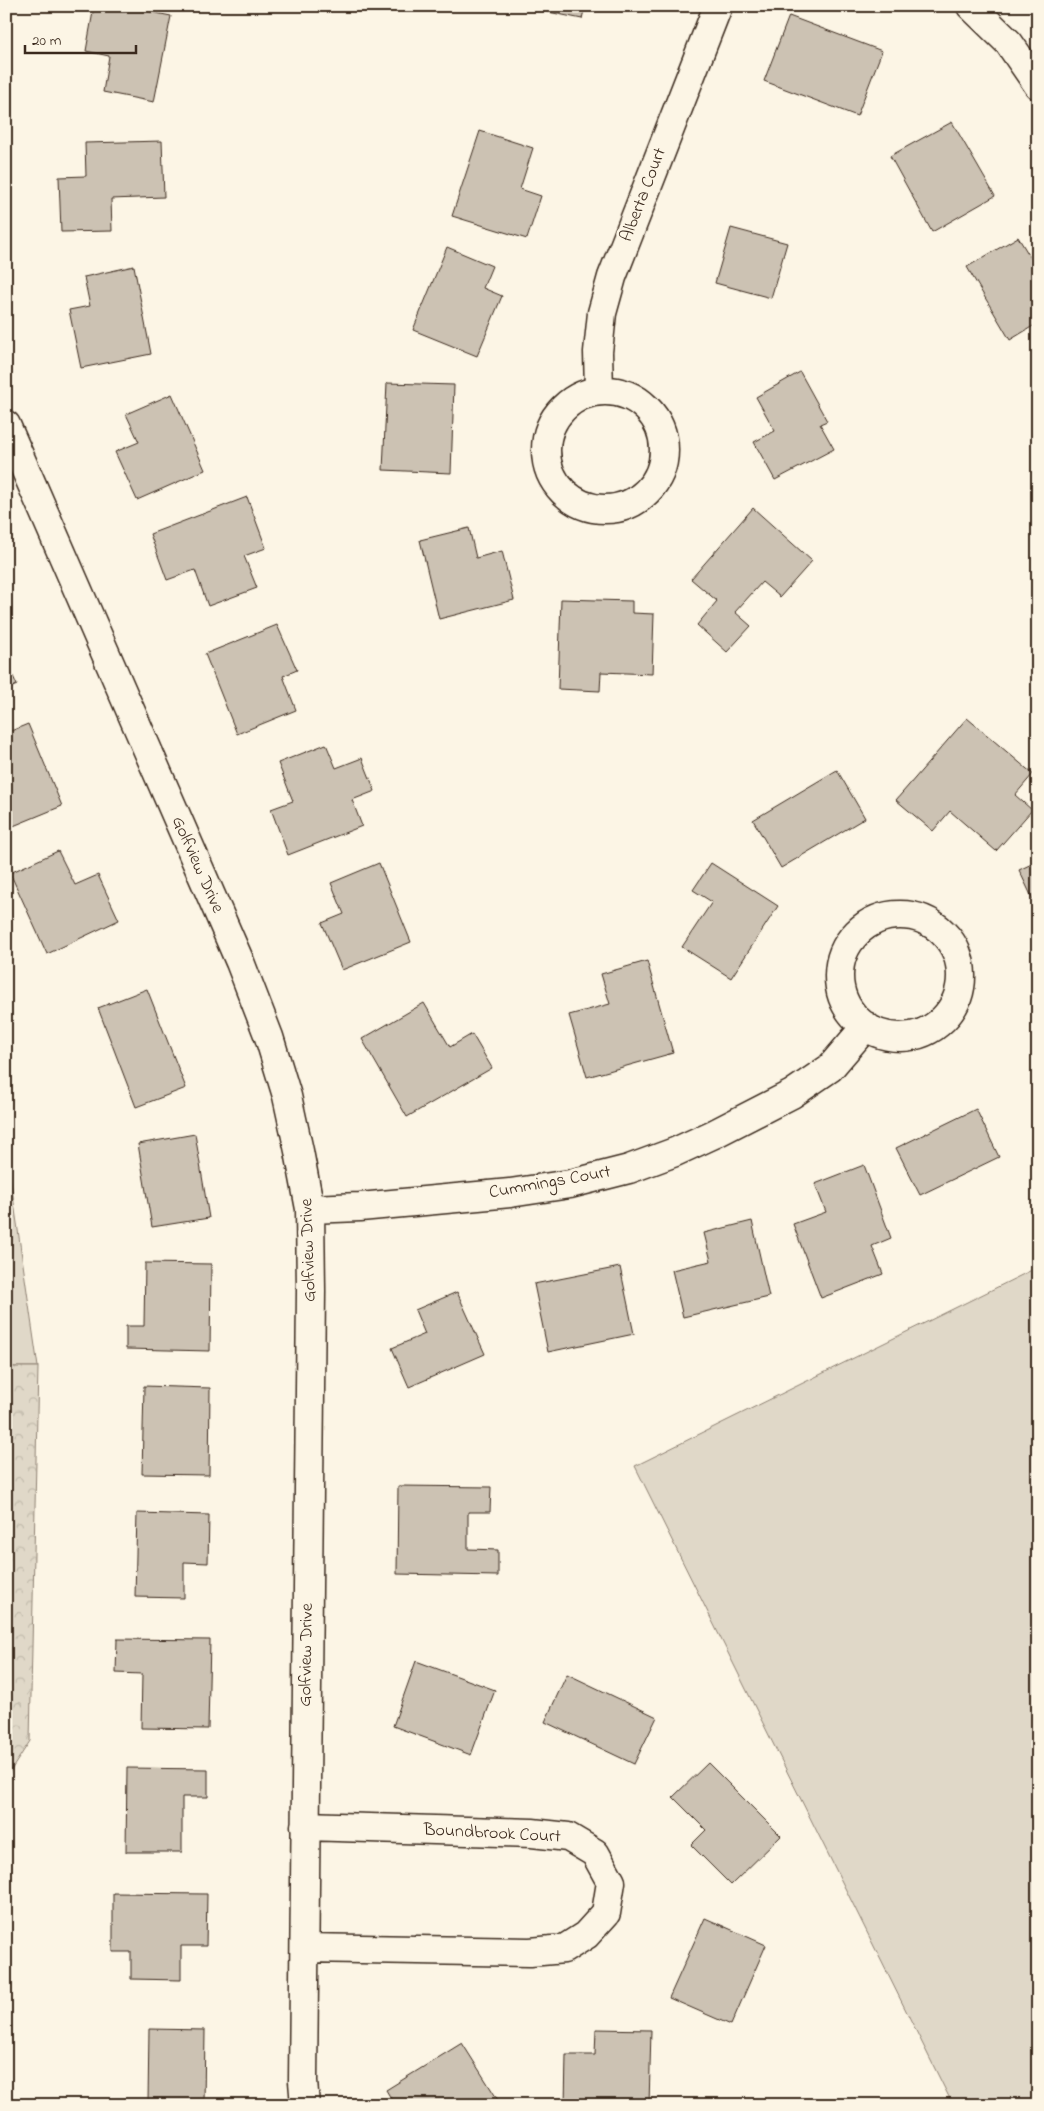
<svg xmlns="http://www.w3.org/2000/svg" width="1044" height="2111" font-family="'Indie Flower',sans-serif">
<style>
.grass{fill:#e0d8c8;stroke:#8e8173}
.forest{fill:url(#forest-crowns);stroke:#8e8173}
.building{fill:#ccc2b3;stroke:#3b2a1e}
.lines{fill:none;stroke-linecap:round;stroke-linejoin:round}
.street-casing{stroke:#3b2a1e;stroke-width:31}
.street{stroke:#fcf5e5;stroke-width:28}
.labels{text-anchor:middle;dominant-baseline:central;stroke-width:5;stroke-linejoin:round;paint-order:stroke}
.street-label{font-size:18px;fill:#3b2a1e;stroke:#fcf5e5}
</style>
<defs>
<pattern id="forest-crowns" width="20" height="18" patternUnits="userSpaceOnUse" patternTransform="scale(1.25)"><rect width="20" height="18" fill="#e0d8c8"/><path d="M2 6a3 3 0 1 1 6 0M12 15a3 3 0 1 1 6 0" fill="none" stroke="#c1baab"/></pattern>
</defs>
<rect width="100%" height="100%" fill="#fcf5e5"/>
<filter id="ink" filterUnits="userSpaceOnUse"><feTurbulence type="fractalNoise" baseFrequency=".02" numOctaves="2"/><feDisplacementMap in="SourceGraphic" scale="10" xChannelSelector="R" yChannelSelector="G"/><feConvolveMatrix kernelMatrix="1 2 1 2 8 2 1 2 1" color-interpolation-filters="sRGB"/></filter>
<g filter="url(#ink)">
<path class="grass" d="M6,1148L38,1367H6Z
M1038,1267V2105H953L635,1466Z"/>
<path class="forest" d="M6,1367H38L30,1741L6,1778Z"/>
<path class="building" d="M94,6H121L171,16L154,102L103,92L109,56L86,51Z
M540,6H585L582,19L539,10Z
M789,16L882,51L857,116L764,81Z
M952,122L995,196L932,232L890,156Z
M480,131L533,148L520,189L541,196L527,239L452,216Z
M162,141L164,197L111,199L112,231L61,232L59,177L86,176L85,143Z
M731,228L787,243L771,298L715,283Z
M1018,237L1038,270V323L1010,340L967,267Z
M447,247L492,266L483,288L502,296L477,356L413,330Z
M134,266L151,354L81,368L69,310L90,306L84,277Z
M800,372L827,421L820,424L834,449L775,480L754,442L775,431L756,397Z
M387,383L454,385L451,473L383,470Z
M172,394L205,470L137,500L115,452L139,442L126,414Z
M247,497L266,548L244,556L257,588L208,606L195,570L167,580L150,534Z
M753,508L812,561L780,597L762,582L735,612L751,626L727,652L697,625L717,601L691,579Z
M469,528L476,558L502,551L514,600L439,619L420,540Z
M561,599L632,601V613L654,614L652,674L601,672L600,691L558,689Z
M277,625L297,670L283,676L296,710L237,734L205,654Z
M6,661L17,685L6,690Z
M967,718L1033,774L1015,795L1032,810L996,851L950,811L933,831L896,800Z
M28,724L62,806L6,829V733Z
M326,744L336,768L362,758L375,791L352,800L362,826L288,855L271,809L293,801L278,763Z
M837,770L865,818L781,868L753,820Z
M58,851L75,885L98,875L119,920L47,954L10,873Z
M1038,861V910L1019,870Z
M379,863L411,942L342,970L322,923L344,914L331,883Z
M711,863L778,906L731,978L682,947L712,902L693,890Z
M647,961L673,1053L587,1077L569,1015L610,1004L601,974Z
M147,989L186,1088L136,1107L98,1008Z
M424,1003L450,1047L472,1034L492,1068L407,1117L362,1039Z
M976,1109L999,1157L920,1195L896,1148Z
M195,1134L209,1218L152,1227L138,1144Z
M864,1165L891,1238L872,1246L883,1274L821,1298L793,1224L826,1212L815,1184Z
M752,1221L769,1297L683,1317L672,1270L711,1261L704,1233Z
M145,1263L211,1264L210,1351L126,1349V1326H144Z
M620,1267L634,1334L548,1352L534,1284Z
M457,1292L485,1354L409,1387L392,1348L425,1334L415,1310Z
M144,1386L210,1388L209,1475L142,1474Z
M398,1486L491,1487L490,1512H468V1549L498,1550V1576L397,1574Z
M137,1513L209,1515L208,1563L184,1562V1598L135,1597Z
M117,1639L210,1640L208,1729L141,1728L142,1674L116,1673Z
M416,1661L495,1690L471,1755L393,1726Z
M567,1674L657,1717L634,1764L545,1722Z
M708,1763L781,1836L731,1885L691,1845L706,1830L673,1797Z
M127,1768L208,1769V1797H182V1852H126Z
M113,1893L207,1894L206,1946H181V1980L131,1979V1952H113Z
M705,1918L766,1945L731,2025L669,1998Z
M149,2029L205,2030L204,2104L148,2103Z
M596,2029L651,2030L649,2105H565L566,2055H595Z
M462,2043L498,2100L490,2105H395L386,2090Z"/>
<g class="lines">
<defs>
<path id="street" d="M971,6L1009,43L1038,85
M546 450a59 59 0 1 1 118 0a59 59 0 1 1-118 0Z
M599,391L598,352L602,313L612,277L718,6
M6,425L240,962L269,1037L287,1096L299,1151L310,1209L311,1291L303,2081L305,2105
M839 976a61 61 0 1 1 122 0a61 61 0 1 1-122 0Z
M310,1209L360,1207L510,1193L570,1184L629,1169L675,1152L714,1134L792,1094L830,1068L866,1026
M305,1826L532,1833L568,1837L595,1853L611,1882L606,1913L586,1935L564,1949L530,1952L305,1948"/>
</defs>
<use href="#street" class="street-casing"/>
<use href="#street" class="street"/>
</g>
</g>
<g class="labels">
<g class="street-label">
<text transform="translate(644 195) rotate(-69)">Alberta Court</text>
<text transform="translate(197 865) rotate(66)">Golfview Drive</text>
<text transform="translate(550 1183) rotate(-10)">Cummings Court</text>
<text transform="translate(309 1250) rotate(-92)">Golfview Drive</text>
<text transform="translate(307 1655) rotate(-89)">Golfview Drive</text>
<text transform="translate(492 1834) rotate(3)">Boundbrook Court</text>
</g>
</g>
<rect width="1044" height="2111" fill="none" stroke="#fcf5e5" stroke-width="25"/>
<rect x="12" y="12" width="1019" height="2086" fill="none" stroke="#3b2a1e" stroke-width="2" filter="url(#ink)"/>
<path d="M25 45v8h111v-8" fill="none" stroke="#3b2a1e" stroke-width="2.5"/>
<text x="32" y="45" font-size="15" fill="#3b2a1e" stroke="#fcf5e5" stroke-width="4" paint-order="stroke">20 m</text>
</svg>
